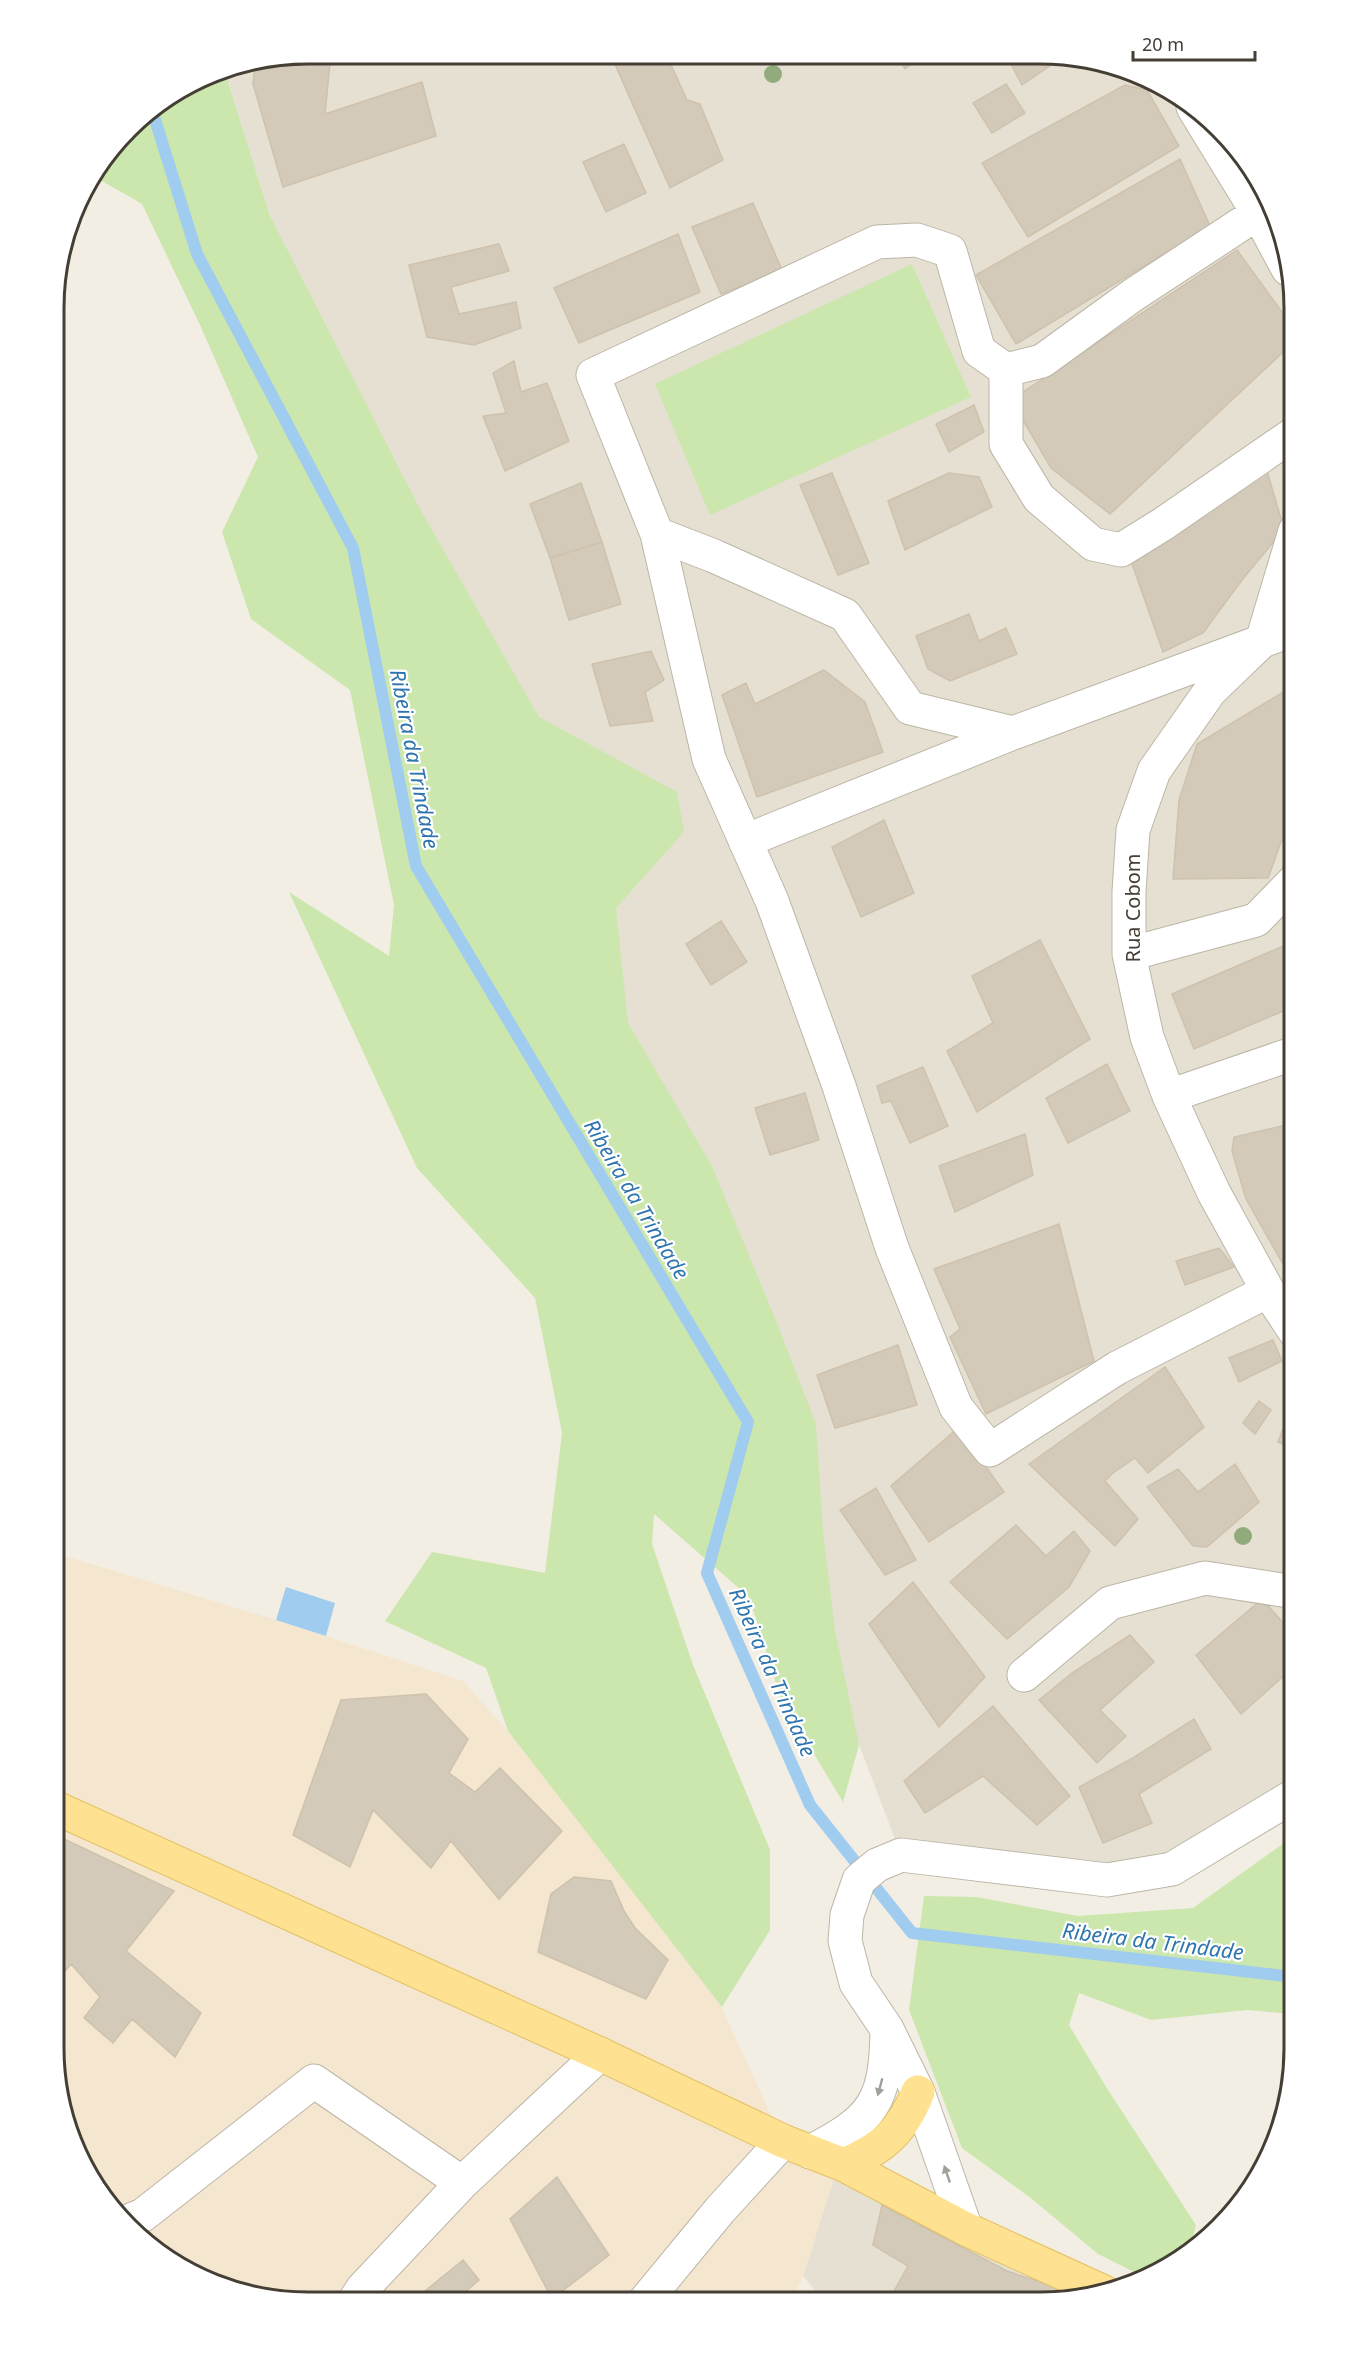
<svg xmlns="http://www.w3.org/2000/svg" width="1349" height="2356" font-family="'Noto Sans',sans-serif">
<style>
.residential{fill:#e6e0d2}
.commercial{fill:#f4e6cf}
.green{fill:#cbe7ad}
.water{fill:#a0ccef}
.lines{fill:none;stroke-linecap:round;stroke-linejoin:round}
.stream{stroke:#a0ccef;stroke-width:12}
.building{fill:#d4caba;stroke:#cec2ad;stroke-width:1.5}
.minor-casing{stroke:#bdb6a7;stroke-width:35}
.major-casing{stroke:#e3c062;stroke-width:35}
.minor{stroke:#fff;stroke-width:33}
.major{stroke:#fee292;stroke-width:33}
.tree{fill:#92ab7d}
.oneway{fill:#a29e9a}
.labels{text-anchor:middle;dominant-baseline:central;stroke-width:4.5;stroke-linejoin:round;paint-order:stroke}
.street-label{font-size:20px;fill:#443e34;stroke:#fff}
.water-label{font-size:21px;font-style:italic;fill:#2e75af;stroke:#fff}
.rim{fill:none;stroke:#443e34;stroke-width:3}
</style>
<rect width="100%" height="100%" fill="#f2eee4"/>
<path class="residential" d="M309,54L1090,59L1153,80L1208,117L1252,167L1281,226L1295,309V1795L1172,1869L901,1855L776,1526L270,216L228,82L229,70Z
M839,2163L1104,2292L1040,2302L824,2301L803,2276Z"/>
<path class="commercial" d="M55,1553L276,1620L463,1681L686,1931L783,2141L839,2163L803,2276L791,2301L275,2300L211,2282L153,2249L106,2202L68,2130L54,2047Z"/>
<path class="green" d="M229,70L228,82L270,216L420,509L539,717L677,792L684,832L616,908L628,1023L712,1166L777,1323L816,1424L823,1531L835,1630L859,1745L843,1802L781,1699L749,1597L654,1514L652,1544L693,1665L770,1850V1930L722,2007L508,1731L486,1668L385,1621L432,1552L545,1573L562,1433L535,1298L417,1168L289,892L389,956L394,905L350,690L251,619L222,532L258,457L200,325L142,204L95,177L140,117L211,73Z
M912,264L971,397L710,515L655,384Z
M1284,1843L1294,1848V2014L1247,2010L1151,2020L1079,1993L1069,2025L1108,2090L1196,2225L1188,2254L1144,2277L1098,2254L1032,2199L962,2148L909,2010L924,1896L976,1897L1078,1916L1193,1908Z"/>
<path class="water" d="M286,1587L335,1603L326,1636L276,1620Z"/>
<g class="lines">
<path class="stream" d="M152,110L197,254L353,548L416,866L748,1422L707,1573L810,1805L912,1933L1294,1977"/>
</g>
<path class="building" d="M308,54H331L325,114L422,82L436,136L283,187L253,84L255,65Z
M627,56H667L687,100L700,104L723,160L670,188L614,62Z
M898,58H919L905,69Z
M1008,58L1060,59L1022,85Z
M1006,84L1025,113L992,133L973,103Z
M1125,85L1147,90L1179,146L1028,237L982,163Z
M624,144L646,193L606,212L583,162Z
M1180,159L1210,226L1016,344L976,275Z
M753,203L782,270L721,294L692,227Z
M678,234L700,292L579,343L554,288Z
M499,244L509,271L451,287L459,314L516,302L521,328L474,345L427,337L409,265Z
M1237,250L1295,330V341L1110,514L1051,468L1011,400Z
M514,361L521,392L547,383L569,441L505,471L483,416L506,413L493,373Z
M974,405L984,432L949,452L936,424Z
M1265,464L1284,529L1242,580L1203,633L1163,652L1129,555Z
M832,473L869,563L838,575L800,485Z
M949,473L979,477L992,507L905,550L888,501Z
M581,483L602,542L550,558L530,504Z
M602,542L621,604L569,620L550,558Z
M969,614L979,641L1006,628L1017,654L950,681L928,669L916,636Z
M651,651L664,680L645,692L653,721L610,726L592,664Z
M824,670L865,702L883,752L757,797L722,695L746,683L755,704Z
M1295,685V832L1281,842L1268,878L1173,879L1179,800L1197,744Z
M884,820L914,893L861,917L832,847Z
M721,921L747,962L711,985L686,944Z
M1040,940L1090,1039L977,1112L947,1051L993,1023L972,976Z
M1295,941V1006L1194,1049L1172,994Z
M1107,1064L1130,1111L1068,1143L1046,1098Z
M923,1067L948,1126L910,1143L891,1101L882,1103L877,1086Z
M805,1093L819,1140L770,1155L755,1108Z
M1295,1123V1259L1283,1264L1246,1199L1232,1151L1234,1137Z
M1025,1134L1033,1175L955,1212L939,1166Z
M1059,1224L1094,1361L986,1414L950,1337L960,1329L934,1269Z
M1219,1248L1234,1267L1185,1285L1176,1261Z
M1273,1340L1282,1361L1239,1382L1229,1358Z
M898,1345L917,1405L835,1428L817,1375Z
M1165,1367L1204,1427L1148,1473L1135,1458L1113,1473L1105,1481L1138,1519L1115,1546L1029,1464Z
M1259,1401L1271,1410L1255,1434L1243,1423Z
M1289,1413L1295,1416V1450L1278,1442Z
M958,1428L1004,1492L929,1542L891,1486Z
M1235,1464L1259,1502L1207,1547L1193,1546L1147,1487L1178,1469L1198,1492Z
M876,1488L916,1560L885,1575L840,1510Z
M1016,1525L1046,1556L1074,1531L1090,1551L1069,1587L1007,1639L950,1582Z
M913,1582L985,1677L939,1727L869,1624Z
M1262,1599L1295,1636V1666L1241,1714L1196,1655Z
M1130,1635L1154,1662L1100,1710L1126,1736L1097,1763L1039,1700L1072,1673Z
M426,1694L468,1739L449,1773L475,1792L500,1768L562,1831L499,1899L451,1841L431,1868L373,1810L350,1867L293,1835L341,1700Z
M993,1706L1070,1796L1037,1825L983,1776L925,1813L904,1781Z
M1194,1719L1211,1749L1139,1794L1152,1823L1103,1843L1079,1787L1133,1758Z
M64,1839L174,1891L126,1951L201,2013L175,2057L132,2019L113,2043L84,2018L100,1997L71,1964L54,1985V1855Z
M574,1877L611,1881L624,1911L635,1928L668,1960L646,1999L538,1952L551,1894Z
M557,2177L609,2255L552,2299L510,2219Z
M882,2205L1007,2271L1080,2295L1040,2302H888L908,2266L873,2245Z
M463,2260L479,2280L456,2300H414Z"/>
<g class="lines">
<defs>
<path id="minor" d="M1193,107L1258,213L1288,269
M1258,213L1133,295L1042,361L1006,370L979,351L950,251L917,240L877,242L593,375L657,534L714,556L845,615L910,708L1013,733L1295,629
M1006,370V444L1039,498L1093,544L1121,550L1163,524L1295,433
M657,534L709,759L772,901L839,1086L892,1248L956,1407L990,1450L1117,1368L1268,1291
M745,841L1013,733
M1129,954L1256,920L1295,880
M1169,1096L1295,1053
M1295,1332L1268,1291L1214,1193L1169,1096L1147,1037L1129,954V892L1133,830L1154,771L1210,691L1262,641L1295,531
M1024,1675L1110,1603L1205,1578L1295,1592
M810,2152C874,2119 886,2102 887,2029
M126,2222L143,2215L314,2081L462,2183L600,2054
M966,2229L918,2092L887,2029L856,1983L845,1941L847,1915L859,1880L877,1865L901,1855L1107,1880L1172,1869L1295,1795
M355,2300L363,2288L462,2183
M645,2301L720,2210L783,2141"/>
<path id="major" d="M54,1807L600,2054L783,2141L844,2165L966,2229L1104,2292
M844,2165C883,2148 902,2132 918,2092"/>
</defs>
<use href="#minor" class="minor-casing"/>
<use href="#major" class="major-casing"/>
<use href="#minor" class="minor"/>
<use href="#major" class="major"/>
</g>
<g class="tree">
<circle cx="773" cy="74" r="9"/>
<circle cx="1243" cy="1536" r="9"/>
</g>
<defs><path id="oneway-solid" d="M-6-.8H1V-3.2L6.5 0L1 3.2V.8H-6Z" transform="scale(1.5)"/></defs>
<g class="oneway">
<use href="#oneway-solid" transform="translate(880 2087) rotate(105)"/>
<use href="#oneway-solid" transform="translate(947 2174) rotate(-109)"/>
</g>
<g class="labels">
<g class="street-label">
<text transform="translate(1132 908) rotate(-90)">Rua Cobom</text>
</g>
<g class="water-label">
<text transform="translate(415 759) rotate(79)">Ribeira da Trindade</text>
<text transform="translate(637 1199) rotate(59)">Ribeira da Trindade</text>
<text transform="translate(773 1672) rotate(66)">Ribeira da Trindade</text>
<text transform="translate(1153 1941) rotate(7)">Ribeira da Trindade</text>
</g>
</g>
<path d="M0 0H1349V2356H0ZM308 64H1040A244 244 0 0 1 1284 308V2048A244 244 0 0 1 1040 2292H308A244 244 0 0 1 64 2048V308A244 244 0 0 1 308 64Z" fill="#fff" fill-rule="evenodd"/>
<path class="rim" d="M308 64H1040A244 244 0 0 1 1284 308V2048A244 244 0 0 1 1040 2292H308A244 244 0 0 1 64 2048V308A244 244 0 0 1 308 64Z"/>
<path d="M1133 51v9h122v-9" fill="none" stroke="#443e34" stroke-width="3"/>
<text x="1142" y="51" font-size="18" fill="#443e34" stroke="#ffffff" stroke-width="4.5" paint-order="stroke">20 m</text>
</svg>
